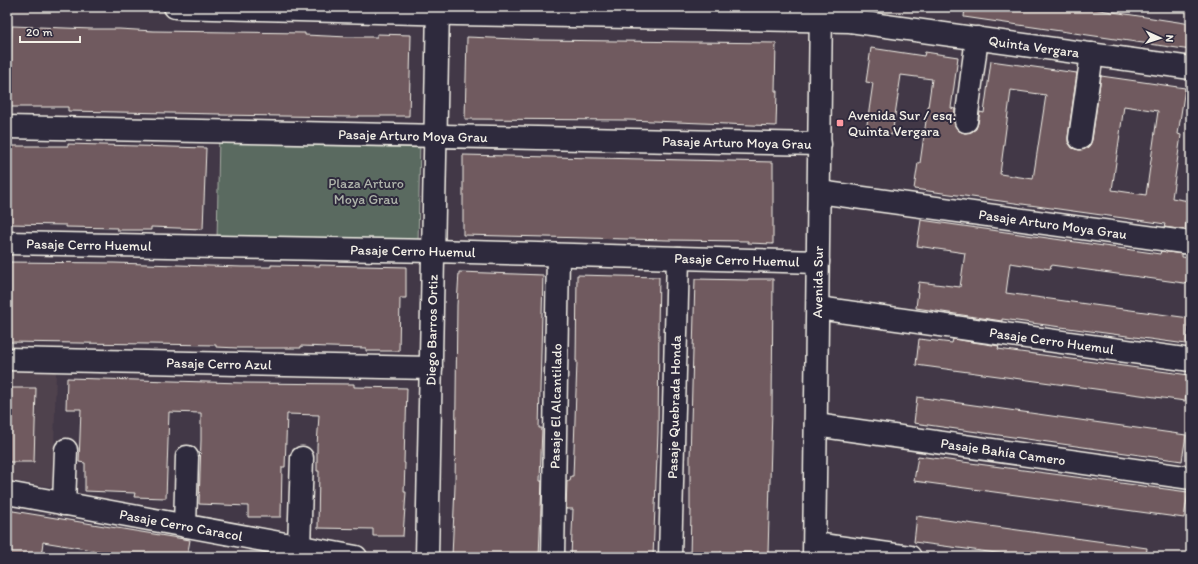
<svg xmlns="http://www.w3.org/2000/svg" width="1198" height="564" font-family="Itim,sans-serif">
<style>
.built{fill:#50424e}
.green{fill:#5a6a61;stroke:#a7aea4}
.building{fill:#705a5e;stroke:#f4f1e8;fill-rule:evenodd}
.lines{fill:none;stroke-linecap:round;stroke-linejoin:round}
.minor-casing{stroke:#f4f1e8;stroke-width:25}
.tertiary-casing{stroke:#f4f1e8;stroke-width:25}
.minor{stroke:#2f2a3d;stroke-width:22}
.tertiary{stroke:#2f2a3d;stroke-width:22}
.poi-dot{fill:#ff9aa2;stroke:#2f2a3d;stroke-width:1.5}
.labels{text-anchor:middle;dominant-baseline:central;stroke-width:4;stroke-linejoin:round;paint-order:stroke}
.street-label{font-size:14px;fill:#f4f1e8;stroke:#2f2a3d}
.poi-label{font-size:14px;fill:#f4f1e8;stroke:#2f2a3d;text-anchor:start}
.park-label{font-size:14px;fill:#afb4ab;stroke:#2f2a3d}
</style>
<rect width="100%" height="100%" fill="#423847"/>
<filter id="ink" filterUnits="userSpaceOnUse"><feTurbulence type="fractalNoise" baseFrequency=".025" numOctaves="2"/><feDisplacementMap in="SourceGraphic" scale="8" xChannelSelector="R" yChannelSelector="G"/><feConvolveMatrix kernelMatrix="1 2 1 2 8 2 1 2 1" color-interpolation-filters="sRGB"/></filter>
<g filter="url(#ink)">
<path class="built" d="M7,367L56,370L53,487L7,480Z"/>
<path class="green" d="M219,135L420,139L418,245L217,241Z"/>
<path class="building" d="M965,7H1080L1191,24V50L964,17Z
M12,26L92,29H119L153,31L305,33V35L348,37H377V34L411,35L409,116H358V117H348L220,115V114L68,111V107H8V76H10Z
M467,37L539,40L776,43L775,91H777L776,126L628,120L465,119Z
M871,48L924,56L925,52L958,57L951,108L955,109L954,119L955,126L959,131L965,133L971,132L976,129L978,123L980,112L984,113L991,61L1077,73L1068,137V142L1072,148L1079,150L1085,149L1090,145L1092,140L1101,76L1185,88L1178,134L1181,135L1172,198L1189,201L1185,230L1164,227L1165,224L1152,222L914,189L918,163H920L932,79L901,75L892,135L866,131L873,83L866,82ZM1011,90L1046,95L1033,179L1000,174ZM1124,106L1158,111L1146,195L1112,190Z
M68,144L206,148L203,229L151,227V230H117V228L66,227V225L7,224V146H68Z
M463,155L773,162V244L748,243V241L668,240L463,235Z
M921,220L1160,254L1161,251L1182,254V257L1191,258V284L1051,265L1050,269L1010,263L1006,293L1189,318L1186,344L1002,319V321L916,308L919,282L960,287L965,253L917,246Z
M7,262L114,263L242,267H271V265L320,266V265L406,267V298H400L399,351H366V348L330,347L301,346V348H238L216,347V345L9,342L10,293H7Z
M459,272L543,275L539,428H542L540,481H542L539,557H452L455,486L457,305Z
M577,275L659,277L658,328H659L658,432L653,557H571L573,509H566L567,481H570L571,476H573L574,449L577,361H576Z
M695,279L748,280V279H773L772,409L768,553L721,552V557H690L691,510H690V458Z
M919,339L952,343L953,339L999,346L998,349L1189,375L1185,401L916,365Z
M67,378L242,383L354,384V387L407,388L406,422H405L404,463H405L404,492H406L403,536H373V529L318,528L319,471H317V446L319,415L287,414L285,467H282L281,517H248V506L199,504L201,440V413L169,412L166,498L134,497L135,493L85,491V463L79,462L81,409H66Z
M9,388H36L34,462H8Z
M917,397L1186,435L1182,461L914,423Z
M918,456L1188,492L1184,518L914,481Z
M7,510L190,540L187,557H135L43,542L41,557H7Z
M917,516L1147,548L1146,557H1026L914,542Z"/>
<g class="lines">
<defs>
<g id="minor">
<path id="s1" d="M175,7L457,14L850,21L1191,68"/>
<path d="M966,121L977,38"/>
<path id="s2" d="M7,127L820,144"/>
<path d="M1080,138L1092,54"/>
<path id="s3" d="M819,192L1191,243"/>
<path id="s4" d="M7,243L433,251L818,262"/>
<path id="s5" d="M818,308L1191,360"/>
<path id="s6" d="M7,359L431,368"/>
<path id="s7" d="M816,425L1191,478"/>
<path id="s8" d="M7,493L356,557"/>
<path d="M64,504L66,450"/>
<path d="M185,526L187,457"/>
<path d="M815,544L910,557"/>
<path d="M299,547L302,458"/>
<path id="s9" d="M427,557L438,7"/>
<path id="s10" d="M553,557L558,255"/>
<path id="s11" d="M670,557L678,258"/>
</g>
<g id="tertiary">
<path id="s12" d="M814,557L821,7"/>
</g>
</defs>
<use href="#minor" class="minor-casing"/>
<use href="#tertiary" class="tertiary-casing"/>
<use href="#minor" class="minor"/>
<use href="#tertiary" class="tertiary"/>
</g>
</g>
<rect class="poi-dot" x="836" y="119" width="8" height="8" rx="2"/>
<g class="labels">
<g class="street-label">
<text stroke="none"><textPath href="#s1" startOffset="861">Quinta Vergara</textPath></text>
<text stroke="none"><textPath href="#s2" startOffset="406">Pasaje Arturo Moya Grau</textPath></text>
<text stroke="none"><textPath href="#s2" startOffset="730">Pasaje Arturo Moya Grau</textPath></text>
<text stroke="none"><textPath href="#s3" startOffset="236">Pasaje Arturo Moya Grau</textPath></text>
<text stroke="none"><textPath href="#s4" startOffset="82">Pasaje Cerro Huemul</textPath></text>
<text stroke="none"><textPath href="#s4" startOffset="406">Pasaje Cerro Huemul</textPath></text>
<text stroke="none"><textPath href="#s4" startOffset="730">Pasaje Cerro Huemul</textPath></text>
<text stroke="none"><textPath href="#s12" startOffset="275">Avenida Sur</textPath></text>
<text stroke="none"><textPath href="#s9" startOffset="227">Diego Barros Ortiz</textPath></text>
<text stroke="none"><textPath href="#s5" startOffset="236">Pasaje Cerro Huemul</textPath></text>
<text stroke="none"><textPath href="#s6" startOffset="212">Pasaje Cerro Azul</textPath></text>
<text stroke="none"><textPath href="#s10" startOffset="151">Pasaje El Alcantilado</textPath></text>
<text stroke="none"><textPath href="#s11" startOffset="150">Pasaje Quebrada Honda</textPath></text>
<text stroke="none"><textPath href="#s7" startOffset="189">Pasaje Bahía Camero</textPath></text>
<text stroke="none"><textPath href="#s8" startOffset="177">Pasaje Cerro Caracol</textPath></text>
</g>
<g class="poi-label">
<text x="848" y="115">Avenida Sur / esq.<tspan x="848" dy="16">Quinta Vergara</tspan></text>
</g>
<g class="park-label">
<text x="366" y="183">Plaza Arturo<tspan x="366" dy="16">Moya Grau</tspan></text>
</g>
</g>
<rect width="1198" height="564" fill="none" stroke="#2f2a3d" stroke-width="24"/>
<rect x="12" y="12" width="1174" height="540" fill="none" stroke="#f4f1e8" stroke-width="1.5" filter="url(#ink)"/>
<g transform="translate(1160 38) rotate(93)" stroke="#2f2a3d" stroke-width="3" paint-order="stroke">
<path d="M0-3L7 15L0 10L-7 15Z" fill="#f4f1e8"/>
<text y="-6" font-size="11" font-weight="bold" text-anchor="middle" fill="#f4f1e8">N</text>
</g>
<path d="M20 36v6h60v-6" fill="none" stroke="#f4f1e8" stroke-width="2"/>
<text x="26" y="36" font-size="12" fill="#f4f1e8" stroke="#2f2a3d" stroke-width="3" paint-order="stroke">20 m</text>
</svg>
